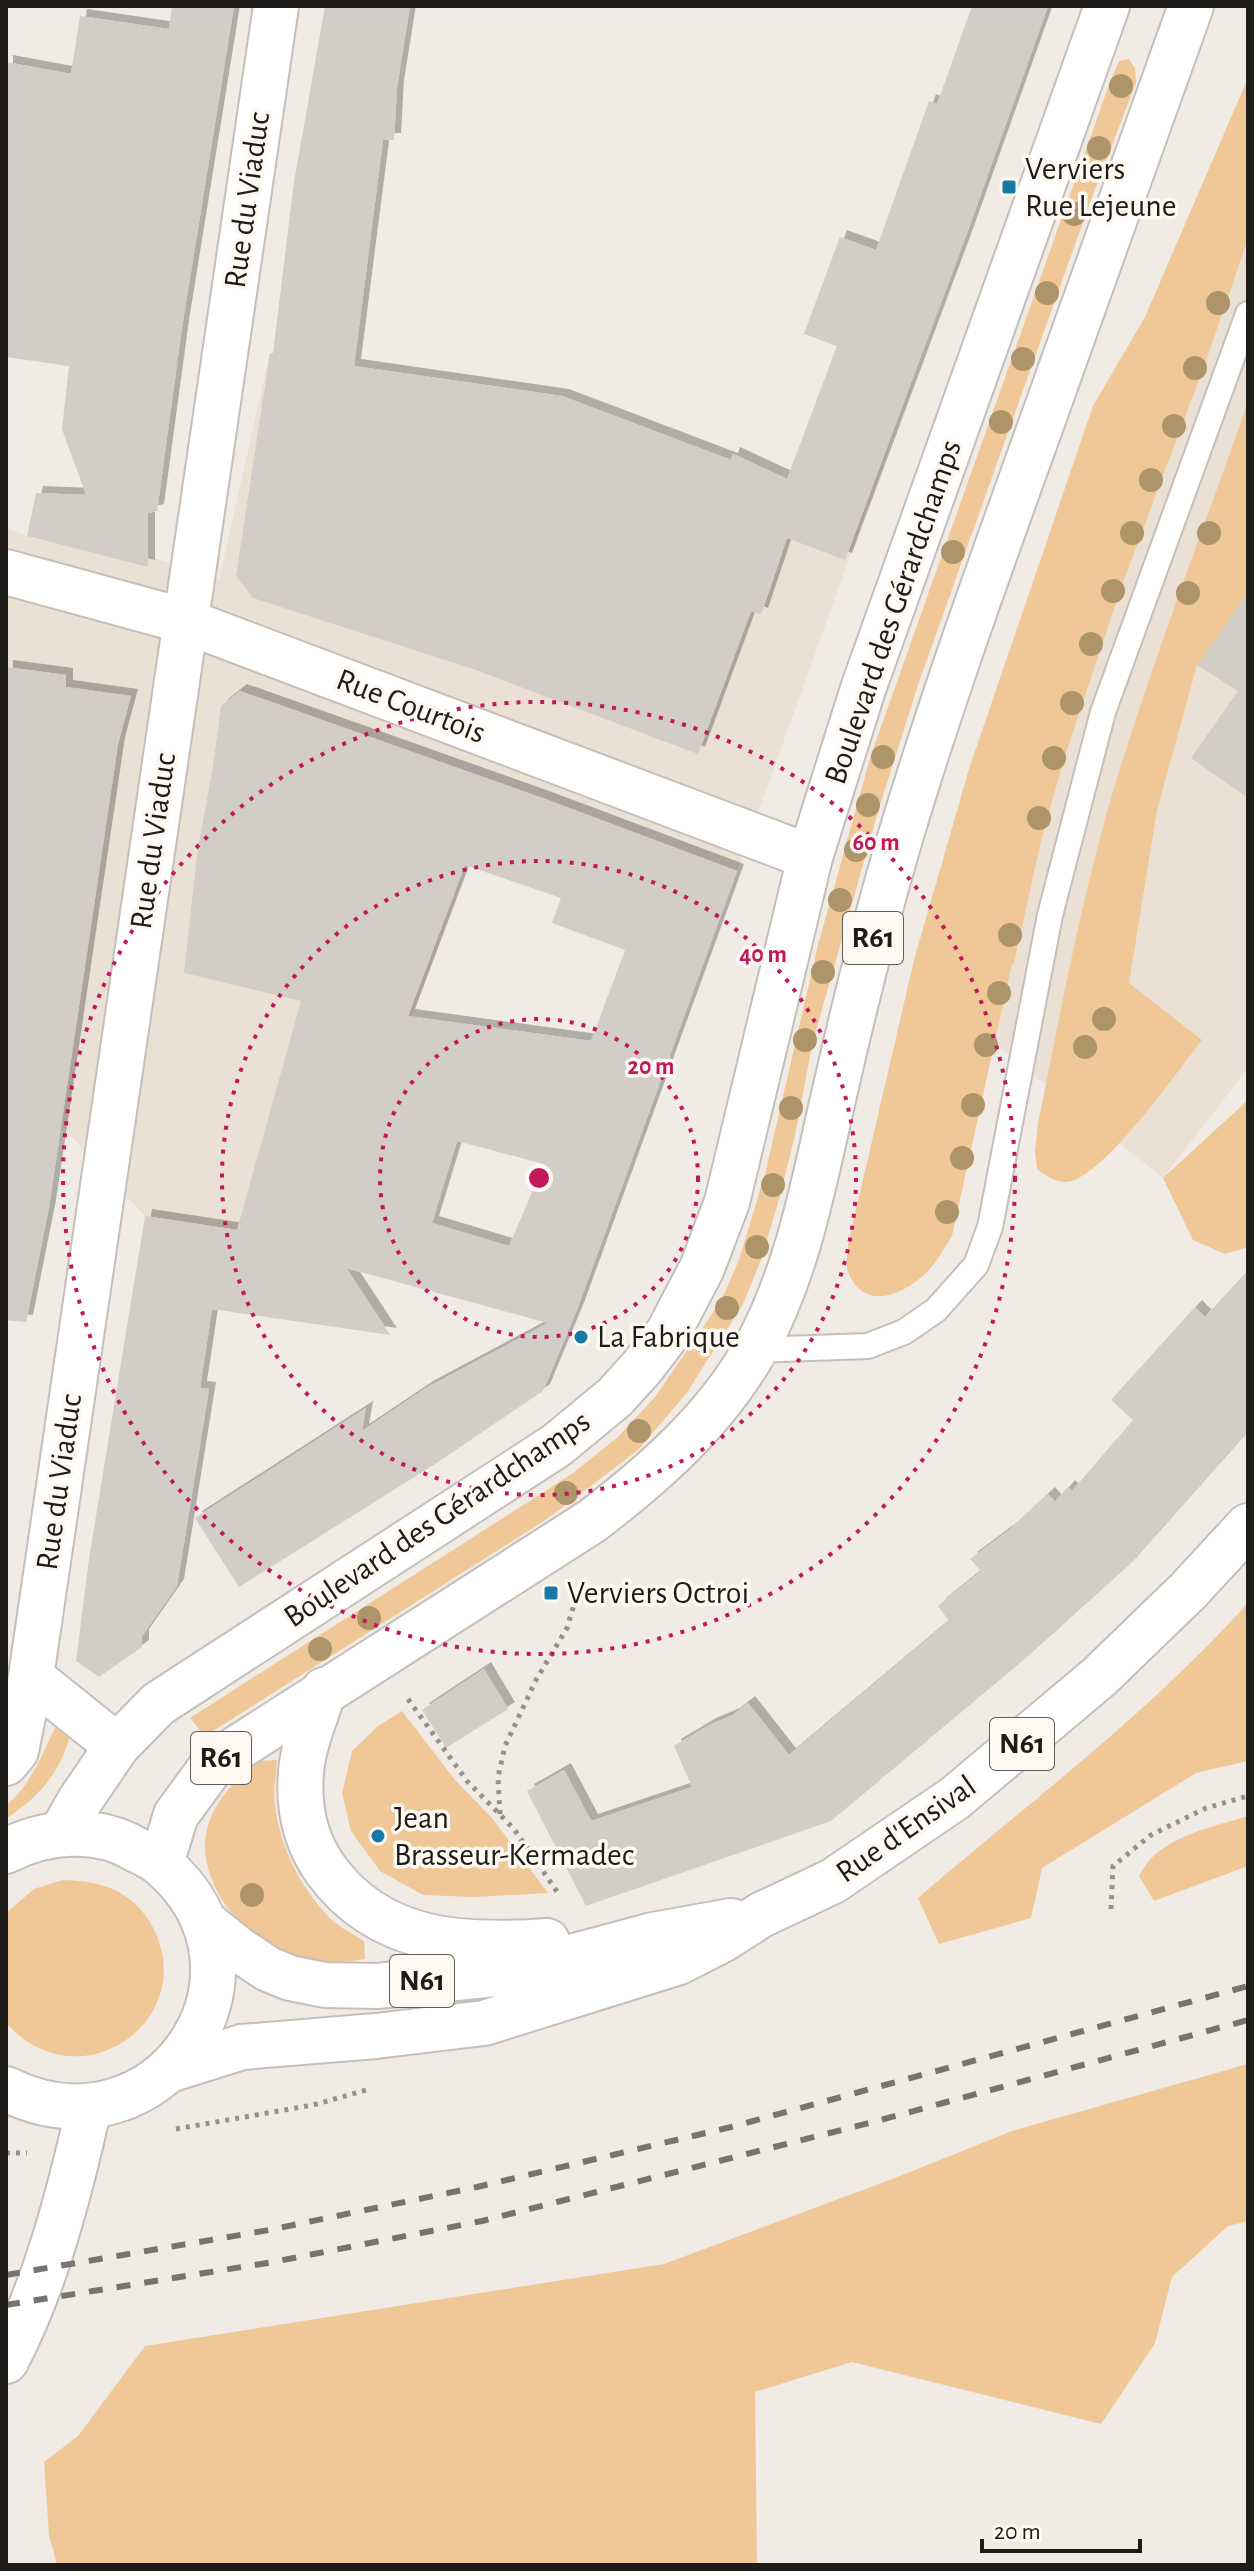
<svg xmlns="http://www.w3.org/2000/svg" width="1254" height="2571" font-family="'Alegreya Sans',sans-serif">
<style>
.built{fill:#ebe0d4}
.green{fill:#f0c796}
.building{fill:#d2cdc7;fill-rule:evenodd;filter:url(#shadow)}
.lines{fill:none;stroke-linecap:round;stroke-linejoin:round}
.lane-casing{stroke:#c4bfba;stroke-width:28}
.street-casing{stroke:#c4bfba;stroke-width:48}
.primary-casing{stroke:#c4bfba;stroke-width:48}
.highway-casing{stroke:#c4bfba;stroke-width:48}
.path{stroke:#95928d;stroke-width:5;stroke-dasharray:4 6;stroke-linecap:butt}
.lane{stroke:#fff;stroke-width:24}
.street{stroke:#fff;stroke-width:44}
.primary{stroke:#fff;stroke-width:44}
.highway{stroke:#fff;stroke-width:44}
.rail{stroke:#777470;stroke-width:6;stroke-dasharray:14 14;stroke-linecap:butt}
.tree{fill:#ad9469}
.ring{fill:none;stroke:#c2185b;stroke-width:4;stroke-dasharray:4 8}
.poi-dot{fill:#177aa6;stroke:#fef8f2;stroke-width:3}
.labels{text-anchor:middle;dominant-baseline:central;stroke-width:7;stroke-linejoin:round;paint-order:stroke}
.shield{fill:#fef8f2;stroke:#605e5a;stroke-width:2}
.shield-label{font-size:30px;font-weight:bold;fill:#1d1c19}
.poi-label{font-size:32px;fill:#1d1c19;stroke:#fef8f2;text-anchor:start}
.street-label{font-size:32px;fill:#1d1c19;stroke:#fef8f2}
.centre{fill:#c2185b;stroke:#fef8f2;stroke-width:4}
.ring-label{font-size:24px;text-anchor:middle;font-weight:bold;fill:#c2185b;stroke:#fef8f2;stroke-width:7;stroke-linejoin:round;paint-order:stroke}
</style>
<defs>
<filter id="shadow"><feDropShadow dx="7" dy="-7" stdDeviation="0" flood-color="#0004"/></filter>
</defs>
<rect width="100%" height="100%" fill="#f0ebe5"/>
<path class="built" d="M840,237L950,278L737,871L545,799L213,767L198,847L265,854L467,866L412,1016L516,1031L486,1144L457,1141L432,1223L371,1250L145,1216L61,1125L6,1119V527L27,536L136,564L148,556L219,580L270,353L429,378L698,448L791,481L837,346L804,334Z
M1248,239V1068L1163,1178L994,1043L1041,841L1064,759L1121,588L1206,361Z"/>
<path class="green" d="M1129,59L1135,68L1136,83L1092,197L919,682L880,805L813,1041L795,1135L779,1199L761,1260L743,1304L686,1394L638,1450L547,1519L205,1736L190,1718L525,1504L573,1473L618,1437L655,1397L721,1301L739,1260L765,1174L818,945L871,755L1110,82L1119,61Z
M1248,78V239L1206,361L1121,588L1064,759L1041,841L1014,963L1012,964L952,1236C944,1248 937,1263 926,1273C903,1295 864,1312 848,1272C845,1263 848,1249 849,1240L914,960L969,769L1093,406L1145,317Z
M1248,402V593L1197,665L1157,810L1129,983L1202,1040C1179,1069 1100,1183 1065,1182C1054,1182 1045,1175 1037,1169L1035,1151L1038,1124C1060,1015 1080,905 1111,798C1151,665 1202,533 1248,402Z
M1248,1100V1247L1225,1254L1193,1240L1163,1178Z
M1248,1603V1761L1196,1773L1042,1868L1031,1918L939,1944L918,1898C1030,1802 1149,1713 1248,1603Z
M402,1711L455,1780L492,1818L548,1893L474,1897L423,1895L380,1871L351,1831L342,1793L352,1751L378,1726Z
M55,1728H64L70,1736C59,1775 39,1796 6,1819V1806C33,1781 40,1759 55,1728Z
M277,1760C276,1775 273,1790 275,1804C279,1846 302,1891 332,1920C341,1929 354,1934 364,1941L365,1959C336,1964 309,1963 281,1952C238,1935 195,1876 207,1829C213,1801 237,1780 257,1761Z
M1248,1816V1866L1154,1901L1139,1876C1158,1837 1209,1828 1248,1816Z
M63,1880C98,1881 127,1888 148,1919C208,2012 84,2109 6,2023V1913L34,1889Z
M1248,2064V2221L1228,2226L1172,2277L1155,2343L1101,2424L852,2362L755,2392L757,2565H57L49,2535L44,2462L78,2436L145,2346L664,2264L895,2178L1012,2131Z"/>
<path class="building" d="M172,6H234L182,327L157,511L148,513V567L27,536L36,493L86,495L62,429L69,366L6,357V62L71,74L80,16L169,29Z
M325,6H410L397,87L394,140H383L354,366L562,396L731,460L733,454L787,479L837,346L804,334L840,237L876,250L929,101L937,104L972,6H1048L967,233L845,560L787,538L761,615L751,611L698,754L473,669L253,598L236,576L270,353H273L294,182Z
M1248,593V798L1191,758L1238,691L1197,665Z
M6,667L66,675V687L131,696L118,744L49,1207L26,1322L6,1320Z
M240,691L545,799L737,871L578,1307L543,1391L432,1466L239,1587L195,1518L366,1408L362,1431L426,1388L548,1323L346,1268L390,1335L212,1309L200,1388L209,1389L177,1586L142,1636V1647L99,1677L76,1661L89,1559L145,1216L237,1230L301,1001L184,973L198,847L213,767L221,706ZM465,865L561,898L552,923L625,950L591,1041L408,1016ZM457,1141L544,1164L509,1246L432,1223Z
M1248,1270V1431L1128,1566L1026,1658L831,1821L586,1906L527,1791L564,1770L591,1821L692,1787L674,1746L709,1725L733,1715L748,1703L789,1755L949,1621L938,1606L981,1571L970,1559L1009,1530L1048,1494L1055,1502L1068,1487L1072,1491L1133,1420L1111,1400L1195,1307L1205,1317Z
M484,1669L508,1709L446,1748L422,1710Z"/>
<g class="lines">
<defs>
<path id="lane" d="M755,1350L868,1346L904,1332L936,1310L976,1265L990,1227L1050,915L1103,712L1248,314"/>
<path id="street" d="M6,572L185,621L810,857
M31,1677L117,1746
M6,1763L16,1751L31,1677L276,6"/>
<path id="primary" d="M324,1690C316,1716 303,1745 301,1772C298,1808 305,1841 326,1870C380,1944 463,1947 547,1941
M204,1922L238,1949L268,1969L290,1978L325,1985L377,1986L495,1974L549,1963L653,1935L731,1921
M172,2069L242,2047L376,2036L484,2023L679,1962L722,1940L761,1915L833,1881L955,1798L1099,1677L1188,1591L1248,1526"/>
<path id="highway" d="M61,1834L79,1802L117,1746L158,1704L557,1445L615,1397L643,1366L668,1333L702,1268L727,1202L810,857L863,689L1107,6
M6,1851C45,1831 96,1826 135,1849C143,1853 154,1858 161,1864C289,1973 159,2165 6,2089
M161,1863L176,1815L214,1763L592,1521C655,1473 717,1418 756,1348C799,1269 814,1181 834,1095C853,1011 874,927 898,845C939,707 988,572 1037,436C1088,293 1140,149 1191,6
M6,2361C46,2285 70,2191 89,2107"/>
</defs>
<use href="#lane" class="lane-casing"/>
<use href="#street" class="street-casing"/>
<use href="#primary" class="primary-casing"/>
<use href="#highway" class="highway-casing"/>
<path class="path" d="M408,1699L467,1781L514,1829L558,1893
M500,1814L498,1777L505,1746L536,1680L567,1628L578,1591
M1111,1909L1113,1866L1151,1835L1206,1808L1248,1796
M176,2129L313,2105L370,2089
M6,2153H27"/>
<use href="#lane" class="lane"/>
<use href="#street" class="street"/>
<use href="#primary" class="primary"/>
<use href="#highway" class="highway"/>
<path class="rail" d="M6,2275L269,2230L477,2187L731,2127L1248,1986
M6,2305L273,2262L482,2221L877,2121L1248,2020"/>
</g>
<g class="tree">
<circle cx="1121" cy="86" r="12"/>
<circle cx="1099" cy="148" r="12"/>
<circle cx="1074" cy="214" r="12"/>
<circle cx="1047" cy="293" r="12"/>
<circle cx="1218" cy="303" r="12"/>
<circle cx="1023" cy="359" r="12"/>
<circle cx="1195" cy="368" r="12"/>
<circle cx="1001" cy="422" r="12"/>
<circle cx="1174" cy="426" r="12"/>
<circle cx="1151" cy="480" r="12"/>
<circle cx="1132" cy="533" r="12"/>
<circle cx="1209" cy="533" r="12"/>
<circle cx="953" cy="552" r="12"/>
<circle cx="1113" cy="591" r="12"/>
<circle cx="1188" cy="593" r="12"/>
<circle cx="1091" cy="644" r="12"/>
<circle cx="1072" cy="703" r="12"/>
<circle cx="883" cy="757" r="12"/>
<circle cx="1054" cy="758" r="12"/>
<circle cx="868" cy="805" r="12"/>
<circle cx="1039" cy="818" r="12"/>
<circle cx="856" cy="850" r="12"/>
<circle cx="840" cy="900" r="12"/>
<circle cx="1010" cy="935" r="12"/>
<circle cx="823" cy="972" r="12"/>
<circle cx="999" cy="993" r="12"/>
<circle cx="1104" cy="1019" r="12"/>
<circle cx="805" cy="1040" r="12"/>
<circle cx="986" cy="1045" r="12"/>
<circle cx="1085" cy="1047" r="12"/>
<circle cx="973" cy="1105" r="12"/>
<circle cx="791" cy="1108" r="12"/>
<circle cx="962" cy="1158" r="12"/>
<circle cx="773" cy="1185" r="12"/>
<circle cx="947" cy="1212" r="12"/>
<circle cx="757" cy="1247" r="12"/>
<circle cx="727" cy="1308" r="12"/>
<circle cx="639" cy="1431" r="12"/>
<circle cx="566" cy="1493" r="12"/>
<circle cx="369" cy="1618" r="12"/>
<circle cx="320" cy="1649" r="12"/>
<circle cx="252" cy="1895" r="12"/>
</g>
<g class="ring">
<circle cx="539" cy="1178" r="159"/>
<circle cx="539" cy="1178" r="317"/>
<circle cx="539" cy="1178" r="476"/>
</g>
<g class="poi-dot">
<rect x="1001" y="179" width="16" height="16" rx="4"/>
<circle cx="581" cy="1337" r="8"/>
<rect x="543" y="1585" width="16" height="16" rx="4"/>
<circle cx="378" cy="1836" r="8"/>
</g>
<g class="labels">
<g class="shield">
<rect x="843" y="912" width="60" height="52" rx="6"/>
<rect x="990" y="1718" width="64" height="52" rx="6"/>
<rect x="191" y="1732" width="60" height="52" rx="6"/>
<rect x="390" y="1955" width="64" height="52" rx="6"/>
</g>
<g class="shield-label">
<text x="873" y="938">R61</text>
<text x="1022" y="1744">N61</text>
<text x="221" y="1758">R61</text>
<text x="422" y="1981">N61</text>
</g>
<g class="poi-label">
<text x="1025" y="169">Verviers<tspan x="1025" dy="37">Rue Lejeune</tspan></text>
<text x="597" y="1337">La Fabrique</text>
<text x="567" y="1593">Verviers Octroi</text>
<text x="394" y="1818">Jean<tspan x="394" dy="37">Brasseur-Kermadec</tspan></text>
</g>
<g class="street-label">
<text transform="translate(247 200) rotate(-82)">Rue du Viaduc</text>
<text transform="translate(893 612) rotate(-71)">Boulevard des Gérardchamps</text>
<text transform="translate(411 706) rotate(21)">Rue Courtois</text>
<text transform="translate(153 841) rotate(-82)">Rue du Viaduc</text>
<text transform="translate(59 1482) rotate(-82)">Rue du Viaduc</text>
<text transform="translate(437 1519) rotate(-34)">Boulevard des Gérardchamps</text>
<text transform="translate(906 1829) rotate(-35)">Rue d'Ensival</text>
</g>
</g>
<circle cx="539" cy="1178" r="12" class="centre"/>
<g class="ring-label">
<text x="876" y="850">60 m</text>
<text x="763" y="962">40 m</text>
<text x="651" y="1074">20 m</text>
</g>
<rect width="1254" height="2571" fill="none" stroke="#1d1c19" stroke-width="16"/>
<path d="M982 2539v12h158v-12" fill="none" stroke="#1d1c19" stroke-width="4"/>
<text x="994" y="2539" font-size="24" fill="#1d1c19" stroke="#fef8f2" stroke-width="6" paint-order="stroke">20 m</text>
</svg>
